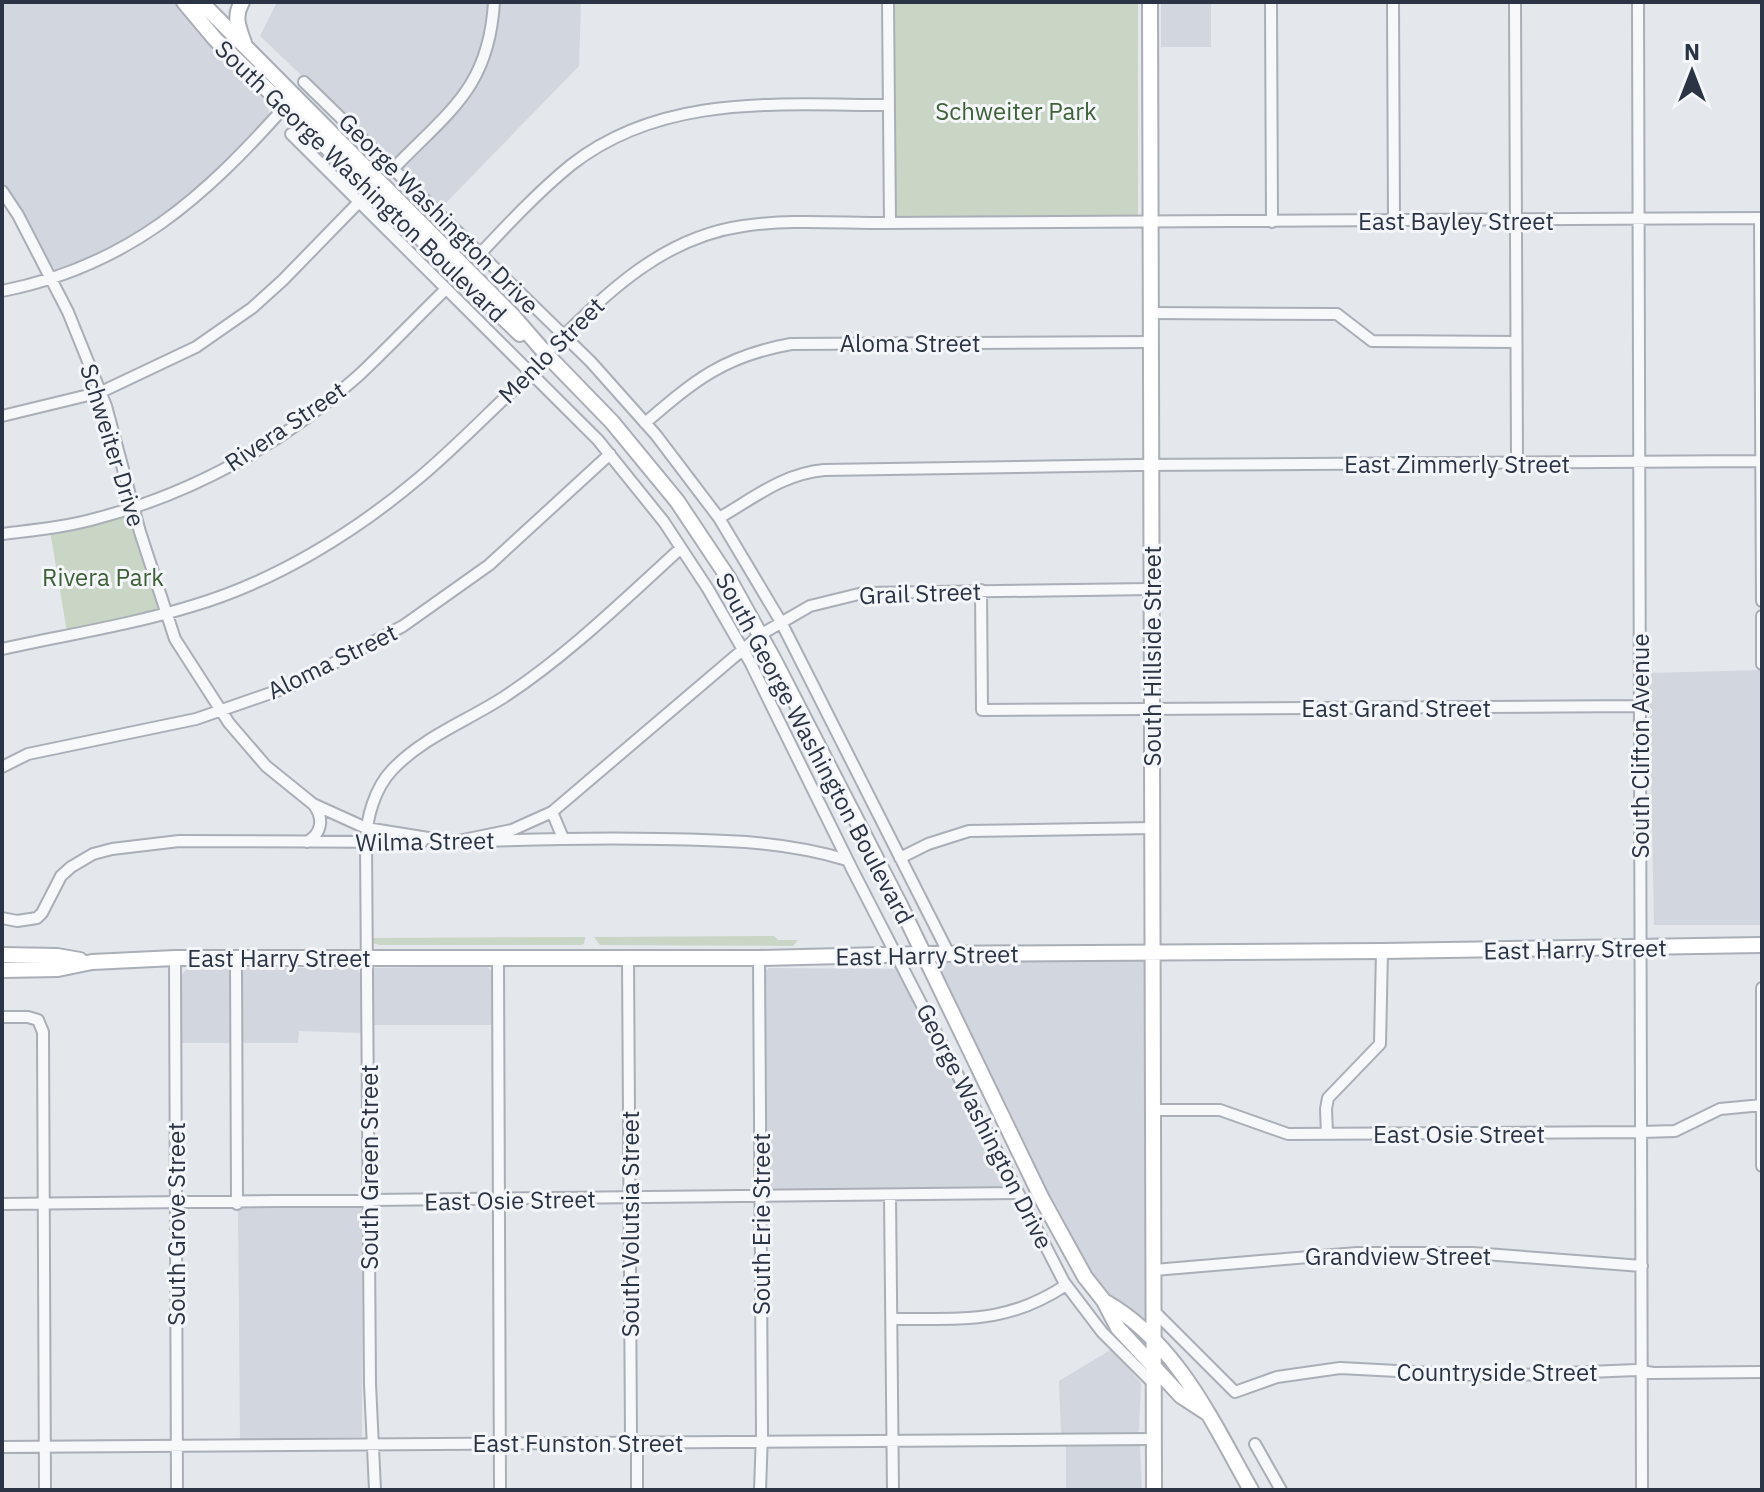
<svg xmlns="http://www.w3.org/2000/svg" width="1764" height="1492" font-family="'IBM Plex Sans',sans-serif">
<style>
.built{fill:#d2d6de}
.green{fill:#c9d6c5}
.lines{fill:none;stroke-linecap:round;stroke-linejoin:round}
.street-casing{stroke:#a9aeb7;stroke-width:14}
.secondary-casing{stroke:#a9aeb7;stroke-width:18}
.street{stroke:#f7f8fa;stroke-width:10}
.secondary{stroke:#fff;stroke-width:14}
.labels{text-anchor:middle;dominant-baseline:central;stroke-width:6;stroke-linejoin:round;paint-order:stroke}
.park-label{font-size:24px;fill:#3f6138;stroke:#f4f6f9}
.street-label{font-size:24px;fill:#2b3445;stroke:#f4f6f9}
</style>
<rect width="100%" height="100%" fill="#e4e7ec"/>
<path class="built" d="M2,2H179L268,105L269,117L209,181L147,227L84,260L55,269L47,261L25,216L2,181Z
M277,2H581L579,66L441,208L260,36Z
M1161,2H1211V47H1161Z
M1762,670V925H1654L1649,673Z
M1154,952L1153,1365L1085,1277L922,954Z
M487,966L492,973L493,1025H372L371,972L373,968Z
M188,968L230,969L231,1043H181L180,976Z
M247,968H357L361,975L362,1033L299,1031L298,1043H241L240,973Z
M769,968L899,969L1005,1181L1003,1190L772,1192L767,1190L765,1182L764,973Z
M359,1206L363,1211L362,1437L240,1440L238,1208Z
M1112,1349L1141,1383L1139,1431L1136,1433L1061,1434L1059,1381Z
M1137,1444L1140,1446L1142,1490H1066V1445Z"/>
<path class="green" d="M895,2H1138V218H894L893,70Z
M130,511L160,611L67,632L50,531Z
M774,936L778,940H798L793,946L604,945H600L594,937Z
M585,937L584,944L580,945H380L373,943L371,938Z"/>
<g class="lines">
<defs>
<path id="street" d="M888,2L890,223
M1271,2L1272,222
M1393,2L1394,221
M1515,2L1517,463
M1638,2L1642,1490
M304,82L591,362L656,435L719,518L781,622L949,954
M291,134L598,440L664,522L708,589L750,662L852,869L1064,1282L1102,1332L1154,1384
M393,169C449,111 489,88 494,2
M2,191L18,215L68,312L106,406L140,532L175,639L229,723L266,766L313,804L366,828L453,842L512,830L552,812L760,635L810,606L863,593L1151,589
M1760,218L1762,601
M479,255C508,224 538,192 571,165C663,93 779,105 889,105
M2,291C129,266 205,197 288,103
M1151,313L1337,314L1372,341L1516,342
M2,416L101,392L196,347L252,308L283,280L359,202
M645,423C695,380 724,356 791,344L1151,342
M719,518C754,498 782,474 824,470L1137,465L1762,461
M2,534C34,530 67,527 98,518C194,493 285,442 358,376C388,348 416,318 445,290
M981,590L982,710L1640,706
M2,649C66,635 130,625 192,606C274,582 354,533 419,478C456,447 490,411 526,378L529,370C592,309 651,239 743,226C788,219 838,223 884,223L1762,218
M1762,664V616
M2,767L28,754L196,719L291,686L403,626L489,565L610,454
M552,812L563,838
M486,841C544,839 601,838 659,839C724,840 785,841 847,860
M307,842C322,833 324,819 314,805
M900,858L928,844L969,831L1153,828
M2,918L17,921L37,918L42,913L61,876L71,867L93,854L112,849L179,841L422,842
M498,957L500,1490
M175,958L177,1490
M628,958L631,1436L637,1450V1490
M759,958L762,1434L760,1490
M236,959L237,1204
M1762,988V1166
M2,1017H28L38,1020L43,1032L45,1490
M1154,1110H1220L1288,1134L1641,1132L1675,1131L1720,1109L1762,1105
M1327,1134L1326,1109L1328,1098L1380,1044L1382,951
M890,1196L893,1490
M2,1204L1018,1193
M1154,1270L1357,1253H1472L1642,1266
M1153,1310L1235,1392L1277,1377L1340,1368L1493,1376L1636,1370L1653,1373L1762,1372
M892,1319C961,1318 1006,1325 1066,1285
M1255,1444L1281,1490
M2,1447L1154,1439
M375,1490L370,1384L366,843C366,818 375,788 392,770C423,737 467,721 504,697C568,655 625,599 681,548"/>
<path id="secondary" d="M184,2L215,39L520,334
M201,2L514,317L546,354L612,422L677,501L729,579L774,660L899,903L1042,1199L1085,1277L1104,1301L1118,1328L1181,1396L1207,1413
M242,2C233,17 239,28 244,43
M1150,2L1154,1490
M2,955L57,956L80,960
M2,970L58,969L92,962L175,958H759L922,954L1382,951L1762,945
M1104,1301C1176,1341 1212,1421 1251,1490"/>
</defs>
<use href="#street" class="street-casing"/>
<use href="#secondary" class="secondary-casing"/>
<use href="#street" class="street"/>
<use href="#secondary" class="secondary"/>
</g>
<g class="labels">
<g class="park-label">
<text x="1016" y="111">Schweiter Park</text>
<text x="103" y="577">Rivera Park</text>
</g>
<g class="street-label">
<text transform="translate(361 181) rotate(44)">South George Washington Boulevard</text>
<text transform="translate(439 213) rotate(45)">George Washington Drive</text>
<text x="1456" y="221">East Bayley Street</text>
<text x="910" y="343">Aloma Street</text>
<text transform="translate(551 350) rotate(-45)">Menlo Street</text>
<text transform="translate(285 426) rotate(-34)">Rivera Street</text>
<text transform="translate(113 445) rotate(73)">Schweiter Drive</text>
<text x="1457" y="464">East Zimmerly Street</text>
<text transform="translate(920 593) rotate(-2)">Grail Street</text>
<text transform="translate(1152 656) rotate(-90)">South Hillside Street</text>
<text transform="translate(332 661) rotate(-26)">Aloma Street</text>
<text x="1396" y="708">East Grand Street</text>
<text transform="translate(1640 746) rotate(-90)">South Clifton Avenue</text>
<text transform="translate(815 748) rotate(62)">South George Washington Boulevard</text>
<text transform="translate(425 841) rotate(-1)">Wilma Street</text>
<text transform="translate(1575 949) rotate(-1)">East Harry Street</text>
<text transform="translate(927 955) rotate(-1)">East Harry Street</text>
<text x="279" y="958">East Harry Street</text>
<text transform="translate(985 1126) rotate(63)">George Washington Drive</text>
<text x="1459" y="1134">East Osie Street</text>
<text transform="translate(369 1167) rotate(-90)">South Green Street</text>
<text transform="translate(510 1200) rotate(-1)">East Osie Street</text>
<text transform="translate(176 1224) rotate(-90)">South Grove Street</text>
<text transform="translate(630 1224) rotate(-90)">South Volutsia Street</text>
<text transform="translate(761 1224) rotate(-90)">South Erie Street</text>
<text x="1398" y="1256">Grandview Street</text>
<text x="1497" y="1372">Countryside Street</text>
<text x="578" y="1443">East Funston Street</text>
</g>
</g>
<rect width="1764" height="1492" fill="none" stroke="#2b3445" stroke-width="8"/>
<g transform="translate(1692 72)" stroke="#f4f6f9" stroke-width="6" paint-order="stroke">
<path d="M0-6L14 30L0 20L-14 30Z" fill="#2b3445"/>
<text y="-12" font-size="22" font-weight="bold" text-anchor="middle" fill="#2b3445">N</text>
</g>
</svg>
